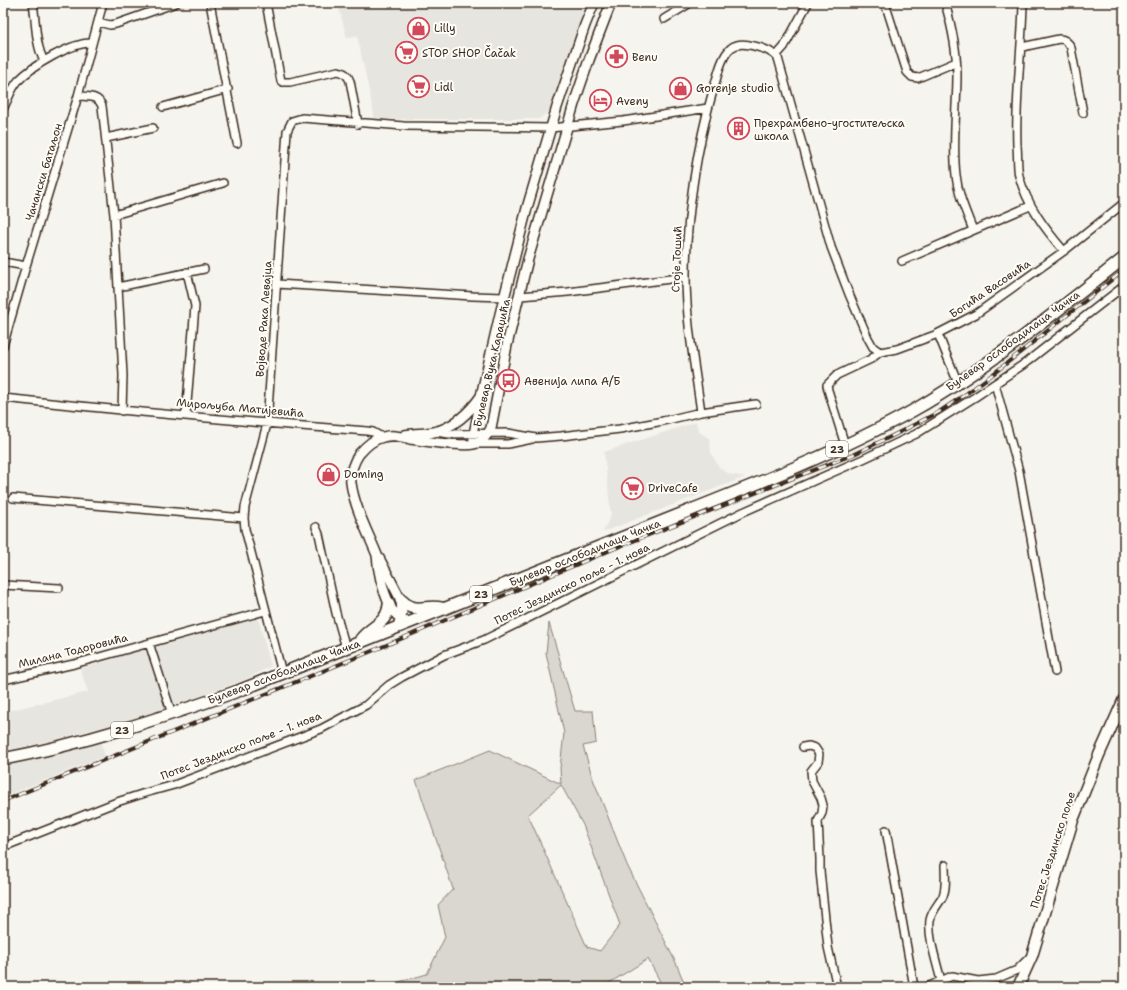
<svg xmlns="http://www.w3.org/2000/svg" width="1127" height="990" font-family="'Shantell Sans',sans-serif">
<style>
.built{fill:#e7e5df}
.green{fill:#dad6d0;stroke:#8a8077;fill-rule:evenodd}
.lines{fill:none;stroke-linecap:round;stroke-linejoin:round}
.minor-casing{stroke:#3b2a1e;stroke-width:10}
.tertiary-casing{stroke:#3b2a1e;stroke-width:12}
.secondary-casing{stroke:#3b2a1e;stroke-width:13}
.primary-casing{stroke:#3b2a1e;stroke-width:14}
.minor{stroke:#fdfcf7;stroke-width:7}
.tertiary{stroke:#fdfcf7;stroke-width:9}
.secondary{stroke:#fdfcf7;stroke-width:10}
.primary{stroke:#fdfcf7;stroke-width:11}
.rail-casing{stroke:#3b2a1e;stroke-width:4}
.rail{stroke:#fdfcf7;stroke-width:2.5;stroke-dasharray:8;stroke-linecap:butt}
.labels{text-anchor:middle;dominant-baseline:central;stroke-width:4;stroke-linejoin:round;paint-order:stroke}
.shield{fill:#fdfcf7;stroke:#75695f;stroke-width:1}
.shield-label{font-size:10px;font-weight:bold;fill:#3b2a1e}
.poi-label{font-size:11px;fill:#3b2a1e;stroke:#fdfcf7;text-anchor:start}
.street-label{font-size:11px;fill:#3b2a1e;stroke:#fdfcf7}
</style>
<rect width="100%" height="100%" fill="#f5f4ee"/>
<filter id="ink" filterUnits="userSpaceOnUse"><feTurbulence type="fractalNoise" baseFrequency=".025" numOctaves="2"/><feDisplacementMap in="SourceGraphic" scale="8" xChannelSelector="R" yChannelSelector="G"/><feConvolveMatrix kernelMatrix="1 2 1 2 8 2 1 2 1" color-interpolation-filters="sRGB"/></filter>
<g filter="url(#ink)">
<path class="built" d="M342,3H590L551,110L539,119H375L357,35L347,38L338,4Z
M696,422L699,432L710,439L711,453L719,467L729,474L745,477L603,532L611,515L604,452Z
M258,618L271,666L245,680L147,715L51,741L3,751V712L88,692L80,669L192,634Z
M100,741L105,756L3,797V762Z"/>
<path class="green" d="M549,623L575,711H593L596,743L583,746L593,779L627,865L676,963L686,987H663L648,959L606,985L589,987H512L485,985L484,987H396L395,983L427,974L445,937L438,905L453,889L416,780L490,750L561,784L560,768L564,733L546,653ZM561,785L583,825L620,925L600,951L587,947L528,815Z"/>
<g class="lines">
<defs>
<path id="minor" d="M33,3C36,21 35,44 44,61
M210,3L237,143
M266,3L281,81L283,82H290L338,71C344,72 348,75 350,81L358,124
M885,3L907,72L912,77L918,78L956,62
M945,3C952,27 957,50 957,75C957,108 952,142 956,175C958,195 966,212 973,230
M1023,3C1022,51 1015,98 1017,146C1018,155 1017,167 1019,176C1027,205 1045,229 1064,251
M664,19L687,5L688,3
M98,22L110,25L116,24L176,3
M1022,47L1059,39C1065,39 1069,43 1071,48L1083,113
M776,56L784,47L808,3
M78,96C88,97 98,95 102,106L114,215L118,287L204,269
M163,107L228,89
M3,109C8,100 11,89 18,81C32,66 72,42 92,43
M106,138L153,128
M114,215L223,183
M902,261L1030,206
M3,262L26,266
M277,284L473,296L504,297
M118,287L123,375L122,411
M520,296L568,292L686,277
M938,334L958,383
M3,346L26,266L78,96L103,3
M995,384L1019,471L1055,672
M3,398C124,411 246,422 367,431L373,432L382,437
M480,399L473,434V444H508L532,439
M701,412C695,367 686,322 686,276C686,215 697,146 714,87C718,75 721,57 731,48C737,43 747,44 754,46C763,48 772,51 778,58L831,247L849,294L868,338L873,347L880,352
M186,415L195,306L187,272
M436,432L449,434L508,433L536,438L561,436L620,429L663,421L701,412L756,404
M845,445L828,390L827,385L837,375L871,359L880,352L897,349L935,335L976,314L1064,251L1124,203
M13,498L244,518L245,507L267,424L287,131L292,121L302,118L404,126L550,128L623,121L708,108
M244,518L245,529L282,673
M316,527L319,534L336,613L346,648
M3,585L59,588
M149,643L172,714
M3,680L74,664L265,611
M803,747L809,746L815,748L819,754L818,762L811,771L812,781L821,798L823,805L822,813L818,821L820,859V871L828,947L837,987
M886,830L914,987
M3,847L117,802L145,793L174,785L321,729L366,705L389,685L402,677L444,655L484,640L743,512L863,459L916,434L975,397L1024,364L1124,286
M941,981C937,963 928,938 930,920C932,911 937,906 942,898C947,889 945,875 945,865
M927,987L952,976L978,981L996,979L1017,970L1029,958"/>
<path id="tertiary" d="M405,435C415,433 424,434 434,432C453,428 470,412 481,396L500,314L527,208L557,107L585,25L594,3
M379,558L401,600L402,613L399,623
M408,623C401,620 392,612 389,604C383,590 378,570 377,555C368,533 354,506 351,483C350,473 353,463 359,454C365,447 374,439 383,437C393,434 401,437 410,439C424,441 462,447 474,444C483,441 488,435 491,428L507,345L528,259L574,104L589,60L611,3"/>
<path id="secondary" d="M1018,987L1032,956L1073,820L1099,755L1124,699"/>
<path id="primary" d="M401,600C416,615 424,604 442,608
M361,639C372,625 387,624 389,605
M3,759C83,744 161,718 238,691C370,638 503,585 636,532C730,494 826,459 914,410C989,367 1057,311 1124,258"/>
</defs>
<use href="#minor" class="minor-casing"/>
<use href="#tertiary" class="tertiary-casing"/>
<use href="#secondary" class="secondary-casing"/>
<use href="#primary" class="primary-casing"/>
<use href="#minor" class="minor"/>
<use href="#tertiary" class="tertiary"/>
<use href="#secondary" class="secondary"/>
<use href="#primary" class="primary"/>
<defs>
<path id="rail" d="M3,801L377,649L618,547L852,455L890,437L939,412L963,396L993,374L1124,270"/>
</defs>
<use href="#rail" class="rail-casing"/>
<use href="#rail" class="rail"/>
</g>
</g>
<defs>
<symbol id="shop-ring" viewBox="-11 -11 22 22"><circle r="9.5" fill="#fdfcf7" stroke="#d1495b" stroke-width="1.5"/><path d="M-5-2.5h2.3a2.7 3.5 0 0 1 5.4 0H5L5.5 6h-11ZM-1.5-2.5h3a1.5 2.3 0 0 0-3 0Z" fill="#d1495b"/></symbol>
<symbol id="supermarket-ring" viewBox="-11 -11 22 22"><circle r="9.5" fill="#fdfcf7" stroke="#d1495b" stroke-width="1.5"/><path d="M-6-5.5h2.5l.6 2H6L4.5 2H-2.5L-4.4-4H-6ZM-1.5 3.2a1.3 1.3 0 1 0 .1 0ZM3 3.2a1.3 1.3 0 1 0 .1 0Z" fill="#d1495b"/></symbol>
<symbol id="pharmacy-ring" viewBox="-11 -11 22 22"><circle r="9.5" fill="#fdfcf7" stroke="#d1495b" stroke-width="1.5"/><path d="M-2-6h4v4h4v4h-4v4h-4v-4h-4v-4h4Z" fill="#d1495b"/></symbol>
<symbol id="hotel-ring" viewBox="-11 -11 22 22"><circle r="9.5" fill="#fdfcf7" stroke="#d1495b" stroke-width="1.5"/><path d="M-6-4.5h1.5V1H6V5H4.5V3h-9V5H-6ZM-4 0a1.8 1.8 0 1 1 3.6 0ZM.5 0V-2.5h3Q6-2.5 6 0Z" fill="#d1495b"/></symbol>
<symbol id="building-ring" viewBox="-11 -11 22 22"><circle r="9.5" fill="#fdfcf7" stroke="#d1495b" stroke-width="1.5"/><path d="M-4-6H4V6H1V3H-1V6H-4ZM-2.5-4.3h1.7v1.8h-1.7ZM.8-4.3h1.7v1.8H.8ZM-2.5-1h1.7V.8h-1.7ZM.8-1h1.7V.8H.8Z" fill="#d1495b"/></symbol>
<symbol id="bus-ring" viewBox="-11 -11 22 22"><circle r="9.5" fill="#fdfcf7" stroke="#d1495b" stroke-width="1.5"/><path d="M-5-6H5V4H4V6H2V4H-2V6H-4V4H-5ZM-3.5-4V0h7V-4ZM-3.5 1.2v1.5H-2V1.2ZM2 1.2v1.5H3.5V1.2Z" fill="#d1495b"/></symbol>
</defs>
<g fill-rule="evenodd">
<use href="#shop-ring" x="406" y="16" width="25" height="25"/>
<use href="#supermarket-ring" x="394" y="40" width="25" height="25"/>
<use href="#pharmacy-ring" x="604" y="44" width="25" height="25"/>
<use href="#supermarket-ring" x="406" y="74" width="25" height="25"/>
<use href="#shop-ring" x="668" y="76" width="25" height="25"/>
<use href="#hotel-ring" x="588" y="88" width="25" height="25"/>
<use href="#building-ring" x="726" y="116" width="25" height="25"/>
<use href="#bus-ring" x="496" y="368" width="25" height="25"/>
<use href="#shop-ring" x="316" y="462" width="25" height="25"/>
<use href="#supermarket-ring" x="620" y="476" width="25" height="25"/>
</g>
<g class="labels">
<g class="shield">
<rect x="826" y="441" width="22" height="16" rx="3"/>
<rect x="470" y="586" width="22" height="16" rx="3"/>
<rect x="111" y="722" width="22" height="16" rx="3"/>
</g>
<g class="shield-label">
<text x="837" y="449">23</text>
<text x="481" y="594">23</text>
<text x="122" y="730">23</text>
</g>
<g class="poi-label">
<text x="434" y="28">Lilly</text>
<text x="422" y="53">STOP SHOP Čačak</text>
<text x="632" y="57">Benu</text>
<text x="434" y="87">Lidl</text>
<text x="696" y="88">Gorenje studio</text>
<text x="616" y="101">Aveny</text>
<text x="754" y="123">Прехрамбено-угоститељска<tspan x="754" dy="13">школа</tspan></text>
<text x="524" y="381">Авенија липа А/Б</text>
<text x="344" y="474">Doming</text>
<text x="648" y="488">DriveCafe</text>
</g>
<g class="street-label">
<text transform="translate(44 172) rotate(-73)">Чачански батаљон</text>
<text transform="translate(677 259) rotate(-88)">Стоје Тошић</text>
<text transform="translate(990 289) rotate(-34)">Богића Васовића</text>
<text transform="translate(264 319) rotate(-86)">Војводе Рака Левајца</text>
<text transform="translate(1013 341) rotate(-36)">Булевар ослободилаца Чачка</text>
<text transform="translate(492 363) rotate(-77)">Булевар Вука Караџића</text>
<text transform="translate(240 408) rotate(5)">Мирољуба Матијевића</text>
<text transform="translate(585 553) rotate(-22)">Булевар ослободилаца Чачка</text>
<text transform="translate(572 584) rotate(-26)">Потес Јездинско поље - 1. нова</text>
<text transform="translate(73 651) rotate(-14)">Милана Тодоровића</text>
<text transform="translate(284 672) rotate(-21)">Булевар ослободилаца Чачка</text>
<text transform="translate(241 746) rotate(-21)">Потес Јездинско поље - 1. нова</text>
<text transform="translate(1053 850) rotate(-72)">Потес Јездинско поље</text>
</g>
</g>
<rect width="1127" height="990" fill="none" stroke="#fdfcf7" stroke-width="16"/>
<rect x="8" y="8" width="1111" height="974" fill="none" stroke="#3b2a1e" stroke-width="1.5" filter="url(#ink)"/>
</svg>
